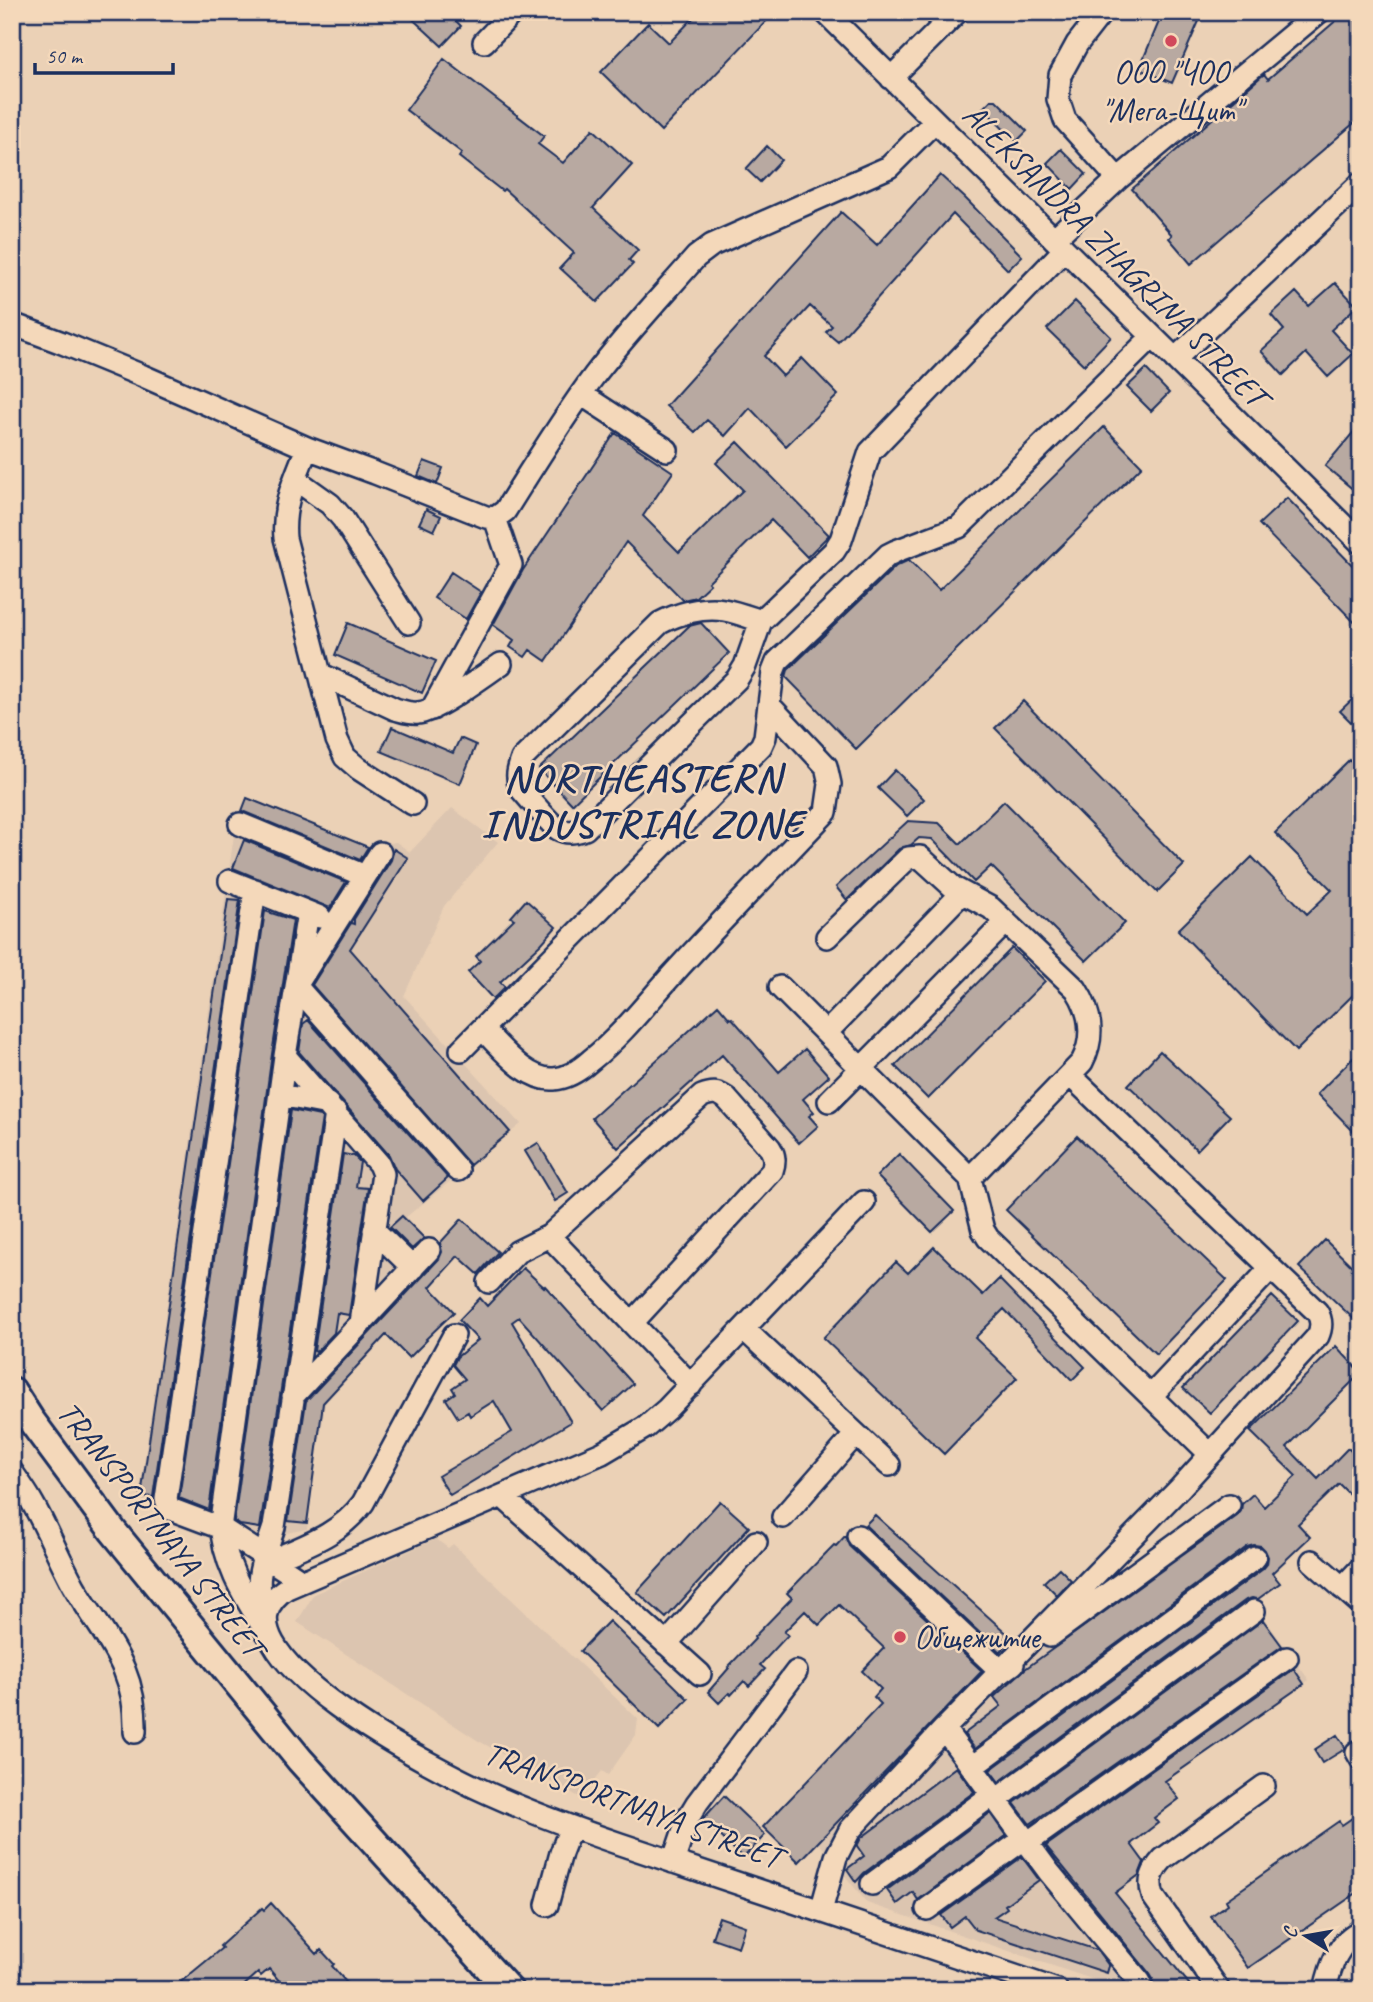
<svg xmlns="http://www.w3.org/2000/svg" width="1373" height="2002" font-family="Caveat,sans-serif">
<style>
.built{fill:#dcc5b0}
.building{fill:#b8a9a1;stroke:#1b2f5e;stroke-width:2}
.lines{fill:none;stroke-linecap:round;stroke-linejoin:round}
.minor-casing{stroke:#1b2f5e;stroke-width:26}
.major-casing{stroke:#1b2f5e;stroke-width:32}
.minor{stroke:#f4d8ba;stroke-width:21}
.major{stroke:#f4d8ba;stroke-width:26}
.poi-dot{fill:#d1495b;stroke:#f4d8ba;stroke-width:2.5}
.labels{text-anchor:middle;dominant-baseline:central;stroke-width:5;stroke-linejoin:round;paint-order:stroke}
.poi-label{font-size:33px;fill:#1b2f5e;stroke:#f4d8ba}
.street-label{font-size:33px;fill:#1b2f5e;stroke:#f4d8ba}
.district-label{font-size:40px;font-weight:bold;letter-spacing:2px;fill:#1b2f5e;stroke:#f4d8ba}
</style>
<rect width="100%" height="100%" fill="#ebd1b6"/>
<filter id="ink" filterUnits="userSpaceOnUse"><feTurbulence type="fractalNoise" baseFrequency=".0143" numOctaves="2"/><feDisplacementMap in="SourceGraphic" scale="14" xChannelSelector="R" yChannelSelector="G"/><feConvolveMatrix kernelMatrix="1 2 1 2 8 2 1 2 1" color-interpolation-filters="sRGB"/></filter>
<g filter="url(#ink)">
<path class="built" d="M247,798L369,847L396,842L410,852L452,808L498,842L444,906L404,996L521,1124L406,1217L450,1266L325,1403L307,1529L266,1537L220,1529L139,1500L237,814L241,813Z
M1227,1492L1239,1506V1508L1262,1533L1251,1545L1280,1583L1253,1603L1309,1680L1076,1844L1194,1990H1124L867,1903L818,1842L974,1680L836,1546L849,1532L862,1529L875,1515L1012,1638L999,1653L1002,1656L1086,1597Z
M436,1539L448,1548L453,1544L638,1719L636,1735L608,1775L602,1771L581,1798L477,1740L297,1622L314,1594Z"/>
<path class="building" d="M405,12H460L454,19L461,26L442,46Z
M699,12H775L661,131L601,72L648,23L669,43Z
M1163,12H1203L1172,83L1139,69Z
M1346,12H1361V117L1191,264L1169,238L1172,235L1132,189L1264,74L1268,79Z
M444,59L544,136L538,144L563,163L593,129L632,165L593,208L638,250L629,260L633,264L597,302L560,268L574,253L504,189L502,191L459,157L462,153L406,110Z
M991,100H996L1027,131L1016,142L983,108Z
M767,146L781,160L760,182L746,169Z
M1061,149L1086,174L1072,189L1047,163Z
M940,175L965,198L1022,256L1008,270L953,214L838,342L826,332L832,326L810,306L764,356L783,376L802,358L838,395L786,446L750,408L725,436L707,420L695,432L666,406L841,212L877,245Z
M1335,283L1357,306L1331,330L1353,354L1328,377L1306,353L1283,375L1261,351L1284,330L1271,315L1296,292L1309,306Z
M1075,301L1111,337L1084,365L1047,329Z
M1146,369L1169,393L1151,411L1127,387Z
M1361,423V496L1325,466Z
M1104,427L1142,466L856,749L786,677L788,670L896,566L909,560L939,590Z
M615,433L673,472L643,516L679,552L743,490L716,463L738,442L829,535L807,557L771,520L708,582L710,584L696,597L683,600L626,542L546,661L530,650L525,657L510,647L514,640L493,625L523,570Z
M424,461L443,468L437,484L418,476Z
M1287,498L1361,574V629L1259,524Z
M426,509L441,516L434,531L419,524Z
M451,572L481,592L466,619L434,598Z
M348,623L436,661L422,693L335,655Z
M701,623L729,653L572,804L539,769L689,626Z
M1361,691V732L1340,711Z
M1023,701L1184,865L1157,892L995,728Z
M392,727L453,753L460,738L476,745L460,784L381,751Z
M1349,760L1361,772V987L1296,1051L1178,930L1252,857L1307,914L1332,890L1275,833Z
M895,770L924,799L907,816L878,788Z
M247,798L368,847L360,860L242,811Z
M1004,801L1125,923L1086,961L991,866L974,882L932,839L919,838L911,845L899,849L847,900L836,887L908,821L939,823L960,844Z
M244,840L346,882L330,908L233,868Z
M394,849L408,858L350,949L510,1132L470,1165L312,985L351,923L354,924V919L391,860Z
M228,899L240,900L153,1497L141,1496Z
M526,900L556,927L541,944L500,982L505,987L493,999L468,972L480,961L476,956L514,919L511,917Z
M265,911L293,920L272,1054L209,1510L179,1498Z
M1012,948L1045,981L928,1099L895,1066Z
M718,1005L730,1019L732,1018L779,1072L805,1049L829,1076L803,1099L814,1112L809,1116L818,1126L799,1143L722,1055L618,1148L592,1118Z
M308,1020L448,1178L423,1201L395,1169L389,1155L299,1052L303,1024Z
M1160,1051L1230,1116L1197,1150L1128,1085Z
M1353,1058L1361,1066V1139L1317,1094Z
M291,1110L320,1116L322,1118L260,1528L240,1525L234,1521Z
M1077,1136L1227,1280L1156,1354L1006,1210Z
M538,1143L568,1193L555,1201L525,1151Z
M343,1154L354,1156L360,1162L356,1187L368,1188L349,1315L337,1313L334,1333L316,1352L314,1351Z
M899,1154L954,1211L932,1232L877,1176Z
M402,1216L424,1238L412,1249L390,1227Z
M462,1219L498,1252L478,1274L458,1256L430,1287L454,1312L426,1339L427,1340L409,1358L386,1335L323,1403L307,1523L288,1521L306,1401L439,1259L442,1252L440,1243Z
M1325,1240L1361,1275V1326L1299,1267Z
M934,1247L983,1295L999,1279L1085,1367L1072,1380L1004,1309L975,1338L1017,1378L944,1454L823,1338L896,1262L908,1273Z
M523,1268L544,1287L545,1286L633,1384L603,1411L519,1317L512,1322L571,1422L450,1495L438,1476L512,1432L494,1401L470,1416L468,1412L458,1418L446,1399L455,1393L452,1388L465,1379L453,1365L457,1357L478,1340L459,1320L480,1298L487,1306Z
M1272,1296L1298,1321L1210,1413L1183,1388Z
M1336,1346L1361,1373L1287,1447L1318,1479L1348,1448L1361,1461V1506L1339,1484L1298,1524L1310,1537L1272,1573L1280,1583L1258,1599L1252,1598L1246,1600L999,1782L990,1770L1263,1569L1267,1564L1268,1557L1265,1550L1261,1546L1254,1545L1247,1547L975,1749L964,1734L1001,1706L994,1697L1025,1669L1237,1516L1241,1511L1242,1504L1253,1494L1264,1507L1296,1476L1250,1431Z
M720,1501L749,1527L666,1618L637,1592Z
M875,1515L1012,1638L1000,1652L865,1525Z
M845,1536L849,1546L982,1671L799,1862L763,1827L881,1704L874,1697L881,1689L862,1671L884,1648L839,1605L819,1625L805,1611L784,1632L788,1635L760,1665L765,1669L749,1686L744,1681L731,1695L729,1693L719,1703L708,1692L729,1668L728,1667L755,1639L754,1637L792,1598L787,1593L834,1545L836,1546Z
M1059,1568L1071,1580L1057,1595L1044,1582Z
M1263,1620L1282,1646L1030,1824L1014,1803Z
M609,1621L688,1699L659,1729L580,1651Z
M1294,1669L1304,1684L1165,1781L1179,1799L1154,1818L1158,1823L1131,1844L1144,1862L1139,1875L1115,1893L1194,1990H1156L1153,1985V1979L1150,1974L1046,1846Z
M1337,1735L1345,1747V1749L1322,1763L1314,1750Z
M956,1767L974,1792L864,1873L856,1882L847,1869L864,1856L857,1846L861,1838Z
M724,1796L765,1835L743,1858L703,1819Z
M990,1813L1006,1836L918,1900L913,1892L897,1904L887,1890Z
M1355,1816L1361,1825V1890L1248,1968L1211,1916L1228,1904L1226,1900L1339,1821L1342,1825Z
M1022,1857L1039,1880L1005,1905L1007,1908L994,1917L1097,1950L1109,1966L1107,1973L976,1930L965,1916L950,1927L941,1915Z
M271,1903L317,1954L321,1950L334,1964L332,1966L353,1990H287L269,1969L261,1976L258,1973L239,1990H171L222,1948L220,1946L262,1908L264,1910Z
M719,1917L745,1926L738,1947L712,1938Z"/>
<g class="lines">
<defs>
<path id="minor" d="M825,12L1361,543
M484,42L513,12
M891,78L957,12
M1118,179L1319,12
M1054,239L1118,179L1065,120L1058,99L1060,75L1077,44L1102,12
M12,324L60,342L143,376L307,448L375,473L486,517L495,518L505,511C534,465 562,419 594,376C626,334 662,296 696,257L712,245L889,167L935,121
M1175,359L1361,183
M581,394L667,450
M307,448C295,479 282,504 285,538L337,740L345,757L359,769L413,804
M295,479L330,504L343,519L409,623
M761,621C749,617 736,612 724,610C703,606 677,614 660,623L522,759C518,770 516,776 520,788C529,798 548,822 558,829C567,834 576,832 585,829L737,679L745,666L761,621L834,551L841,540L870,452L1064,250
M320,674L395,709C403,711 410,714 418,713C435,712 483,676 501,664
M432,709L511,565L495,518
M240,824L365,876
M380,853L296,986L458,1170
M230,881L320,917
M255,890L166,1499L169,1508L173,1510L221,1528L302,1581
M308,912L285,1056L379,1164L383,1174L361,1323
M827,937L908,858L920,857L954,888L991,908L1076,989C1091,1012 1095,1037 1082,1062L970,1178
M780,987L970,1178L983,1230L988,1238L1210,1454
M482,1029C501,1047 526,1081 554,1079C568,1078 581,1069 591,1060C621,1036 646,1004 672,975C722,920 775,866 826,812L830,784L826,766L769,705
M826,1033L962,893
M461,1050L761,746L765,737L773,672L777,662L888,555L896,551L959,527L1152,337
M1070,1075L1271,1268L1151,1396
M280,1095L328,1104
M829,1101L1006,922
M864,1202L667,1409L646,1427L602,1453L287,1588C193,1648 448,1775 490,1794C532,1813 576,1829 620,1844L1057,1990
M374,1230L413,1268
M549,1236L691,1385
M489,1282L517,1252L549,1236L702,1096C712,1092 717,1092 726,1098L770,1148C775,1156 775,1162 772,1171L632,1323
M744,1329L889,1465
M293,1396L429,1250
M12,1472C19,1482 27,1493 33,1504C48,1530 59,1559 74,1586C104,1638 137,1666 135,1732
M502,1496L700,1674
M783,1517L856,1434
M858,1536L1002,1672L1013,1664
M270,1561C306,1545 339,1535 363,1503L454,1335
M1312,1561L1361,1604
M1342,1588L1361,1568
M264,1617C254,1574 261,1567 274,1527L336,1113
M267,1633C246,1599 222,1563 221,1521L285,1056
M1050,1636L1229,1505
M666,1644L756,1542
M944,1729L1049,1872L1140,1982
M1357,1752L1361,1759
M972,1767L1255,1558
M996,1800L1254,1611
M1027,1843L1287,1658
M673,1862L688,1818L697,1803L796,1672
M872,1884L992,1795
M547,1905L561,1853L571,1827
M927,1909L1024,1839
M821,1911L836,1857L850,1830L944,1729L1180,1488L1318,1336C1322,1327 1322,1320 1317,1312L1271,1268
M1219,1990L1153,1896C1148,1881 1152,1871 1163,1859L1264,1786
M1325,1990C1330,1967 1338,1941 1361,1931"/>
<path id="major" d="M12,1391L30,1419L113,1531L300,1760L509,1990"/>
</defs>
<use href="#minor" class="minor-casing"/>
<use href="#major" class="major-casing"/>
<use href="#minor" class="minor"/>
<use href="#major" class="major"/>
</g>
</g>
<g class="poi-dot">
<circle cx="1171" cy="41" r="7"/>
<circle cx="900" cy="1637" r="7"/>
</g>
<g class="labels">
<g class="poi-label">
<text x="1171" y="72">ООО "ЧОО<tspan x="1171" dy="38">"Мега-Щит"</tspan></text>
<text x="914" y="1637" text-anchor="start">Общежитие</text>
</g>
<g class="street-label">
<text transform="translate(1115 255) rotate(45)">ALEKSANDRA ZHAGRINA STREET</text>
<text transform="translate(161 1529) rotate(52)">TRANSPORTNAYA STREET</text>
<text transform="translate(633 1805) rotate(20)">TRANSPORTNAYA STREET</text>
</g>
<g class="district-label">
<text x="643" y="778">NORTHEASTERN<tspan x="643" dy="46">INDUSTRIAL ZONE</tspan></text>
</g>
</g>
<rect width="1373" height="2002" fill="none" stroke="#f4d8ba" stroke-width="42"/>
<rect x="21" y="21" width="1331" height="1960" fill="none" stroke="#1b2f5e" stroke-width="2.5" filter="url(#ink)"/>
<g transform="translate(1306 1936) rotate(281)" stroke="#f4d8ba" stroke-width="5" paint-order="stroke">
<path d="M0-5L12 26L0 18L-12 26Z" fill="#1b2f5e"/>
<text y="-10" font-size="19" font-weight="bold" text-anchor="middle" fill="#1b2f5e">С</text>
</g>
<path d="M35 63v10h138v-10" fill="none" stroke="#1b2f5e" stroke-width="3.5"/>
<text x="46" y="63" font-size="21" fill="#1b2f5e" stroke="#f4d8ba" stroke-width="5" paint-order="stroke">50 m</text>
</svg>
